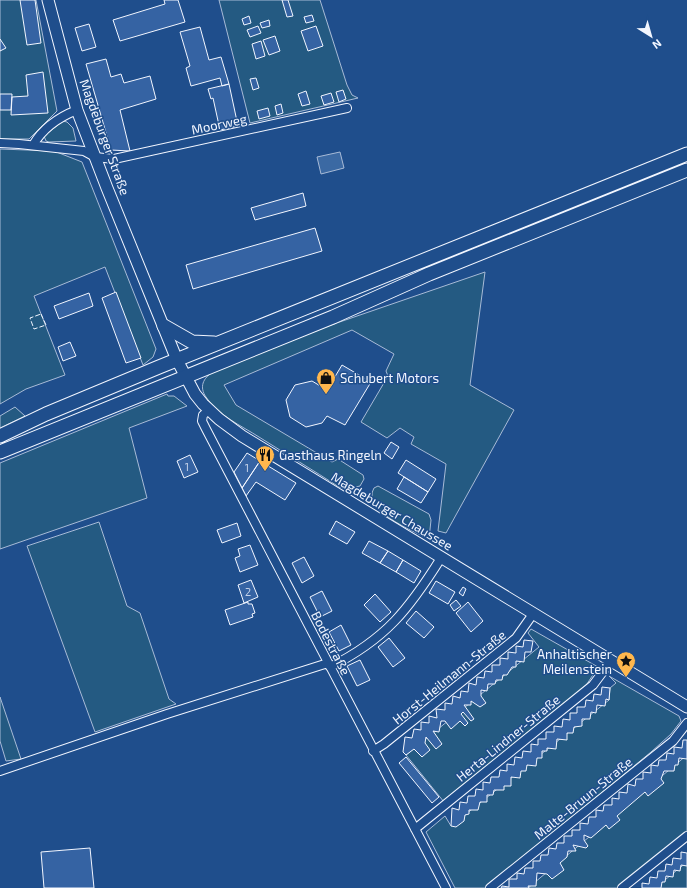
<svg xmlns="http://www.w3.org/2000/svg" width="687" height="888" font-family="'Exo 2',sans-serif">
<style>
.green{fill:#245a82;stroke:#a8bbd7}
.water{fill:#3b69a3;stroke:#a8bbd7}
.building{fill:#3563a3;stroke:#f2f6ff}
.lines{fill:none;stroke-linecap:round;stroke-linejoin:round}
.minor-casing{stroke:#f2f6ff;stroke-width:10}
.secondary-casing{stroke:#f2f6ff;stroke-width:13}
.primary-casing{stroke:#f2f6ff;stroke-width:15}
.minor{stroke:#1f4e8c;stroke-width:8}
.secondary{stroke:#1f4e8c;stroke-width:11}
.primary{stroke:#1f4e8c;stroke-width:13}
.fence{stroke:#f2f6ff;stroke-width:1;stroke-dasharray:5 2;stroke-linecap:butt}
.labels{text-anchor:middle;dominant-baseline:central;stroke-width:3;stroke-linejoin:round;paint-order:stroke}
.number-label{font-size:11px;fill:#c3d1e8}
.street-label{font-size:13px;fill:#f2f6ff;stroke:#1f4e8c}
.poi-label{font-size:13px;fill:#f2f6ff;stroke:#1f4e8c;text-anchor:start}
</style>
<rect width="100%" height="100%" fill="#1f4e8c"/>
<path class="green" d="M0,0H36L57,111L29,139H0Z
M219,0H320L347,85L352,95L358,98L250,123Z
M63,121L67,122L73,128L76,141L49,142L46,141L44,136Z
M0,149L54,151L82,162L156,349L153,357L143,365L105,267L34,296L65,375L26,389L0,404Z
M485,272L470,385L514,410L446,533L438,531L446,464L411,444L414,437L400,428L387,438L361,422L388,376L386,371L394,354L352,330L224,385L236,405L332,462L338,459L363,475L364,479L360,486L347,489L339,487C313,470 286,454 259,437C242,426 217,415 206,397C199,387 203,378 213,372L328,326Z
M167,394L168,396H174L187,406L129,428L147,498L0,549V463Z
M15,407L25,416L0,428V416Z
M378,486L429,514L431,520L429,539C413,531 361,510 374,488Z
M99,522L127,606L140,613L169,699L176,704L95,732L27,546Z
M531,629L598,667L585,687L444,802L406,755L539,647L528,633Z
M609,676L679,716L681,721L671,734L651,752L486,888H455L426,832L445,816L451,826L609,700L610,688L616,683Z
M0,697L21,759L6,761L0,741Z
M687,755V832L619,888H528Z
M687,862V888H655Z"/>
<path class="water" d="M340,152L344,168L321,174L317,157Z"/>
<path class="building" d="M20,0H35L41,43L27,45Z
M164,0H178L185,22L120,41L113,20L165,4Z
M282,0H288L293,16L287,17Z
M312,15L314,21L306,23L304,17Z
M249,16L251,23L244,25L242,19Z
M269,20L270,26L262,28L260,23Z
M89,24L96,47L82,51L75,28Z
M258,26L261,33L250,37L247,30Z
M316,26L323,46L308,51L301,31Z
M200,27L209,60L221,57L229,84L222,86L220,78L191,86L186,68L190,66L180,32Z
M275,36L280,51L269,55L263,40Z
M0,39L6,48L0,51Z
M261,41L265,56L256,59L252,44Z
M106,59L111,77L121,74L124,83L150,76L156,99L120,110L130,151L111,150L86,64Z
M43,72L48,113L11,115L12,97L28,96L26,75Z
M256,78L259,88L253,90L250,79Z
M229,84L238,126L220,130L213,98L211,99L208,89Z
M343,90L346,99L339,102L336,92Z
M306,91L310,104L302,106L298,94Z
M331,93L334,102L324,105L321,96Z
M0,94H12L11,110H0Z
M281,104L283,113L277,115L275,106Z
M268,108L270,116L259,119L257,111Z
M303,193L306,206L255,220L251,208Z
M315,228L322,251L193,289L186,265Z
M116,292L141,358L126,363L102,298Z
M89,293L93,306L59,319L54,306Z
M70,342L76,356L63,361L58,347Z
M342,365L371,382L345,425L327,416L322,423L306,427L290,417L286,400L295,385L312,381L327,390Z
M391,442L399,447L392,459L384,453Z
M247,453L260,461L242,488L234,472Z
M190,455L198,472L184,478L177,461Z
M406,460L436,479L428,492L398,473Z
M260,461L296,483L285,500L256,482L246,496L242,488Z
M404,477L428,492L421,503L397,489Z
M336,521L355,532L347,544L329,534Z
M237,523L241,536L222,543L217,530Z
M369,541L388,551L380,563L362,553Z
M250,545L258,565L240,572L235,558L240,556L238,549Z
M388,551L403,560L396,572L380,563Z
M304,557L314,576L302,583L292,563Z
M403,560L421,571L414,583L396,572Z
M251,580L258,597L244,603L238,585Z
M436,581L455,592L448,604L429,593Z
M463,587L466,589L463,596L459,593Z
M322,591L332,611L320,617L310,597Z
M375,594L391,612L380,622L364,605Z
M456,600L461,606L454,611L450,605Z
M248,602V604H252L255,613L252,614L253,617L230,625L225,610Z
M468,602L483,621L471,632L456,613Z
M416,611L434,627L424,638L406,623Z
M341,625L351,645L339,651L329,632Z
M389,638L405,658L393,667L378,647Z
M524,640L533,641L531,652H525L524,662L516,661V667H512L507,675H503L502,680H496L495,684H488L487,691L481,690V696L486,703L480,707L471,701V705H464L474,719L471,721L463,712L461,714L468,723L465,726L460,721L451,729L445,721H441L439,732L433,731L442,744L436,749L426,737L425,743L430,750L422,757L414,749L406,755L403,752L405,737L412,738L414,729L421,730V722L429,723V716L437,718L436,709L445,710V703L452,704L453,696L460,698L461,691L468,692L469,683L476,685L477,677L484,678L485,671L492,672V665H500V658L508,659V652L516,653V646L523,647Z
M360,660L370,680L357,686L347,666Z
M602,687L610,688L609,700L606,699L605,706L597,705L596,713L591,712L590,719H582V726L574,727L573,733H567V740L557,739L556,749L547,748V751H542V758H537L536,766L527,765L526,771H521L520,778L511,777V786H504V790H494L493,795H487V802H480L478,810H469V814L465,815L464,821L456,827L451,826L452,808L459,810L460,802L467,803L468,796H475L476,789L483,790V782L490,783L491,777H499L500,770L507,771V764L514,765L515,757L522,758L523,751L531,752V744L538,745V739H546V732H554V726L562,727L563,719L570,720V713H577V707H585L586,700L593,701L594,694L601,695Z
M683,740H687V759L679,758L678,765H675L674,771H664L661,779L664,783L648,796L645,792L617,816L620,820L609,829L606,825L591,838L584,835V840L588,846L586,848L573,845L576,851H568L567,857L560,863L564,870L552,879L547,874L537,873L536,886H528L529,888H501L502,886L509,887V879H517V873L524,874L525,868H533V861H540L541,855H548L549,848L556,849L557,843H564V836H572V830H580V823L588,824L589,817H596V810L603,811L604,805H612V798L619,799V792L627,793L628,784L635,786L636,779H643V772L651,773V765L658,766L659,760H666L667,753L674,754V747L682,748Z
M406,757L439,797L432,803L399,763Z
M90,848L94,888H44L41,852Z
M681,852L687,853V866L681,865L680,871L674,870L673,877L666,876L665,882H662L661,888H642V883L649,884L650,877L657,878L658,871H665L666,864L672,865L673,858L681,859Z"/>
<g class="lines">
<defs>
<path id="minor" d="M0,143L19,144L84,151L95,157L114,159L347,108
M33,145C43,128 59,117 77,110
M209,410L203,415L202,421L206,429L446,888
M330,667C386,639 409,609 441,558
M373,751L384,744L516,638L533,614
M0,771L167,714L328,663
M415,829L593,685L611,661
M490,888L673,741L687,723
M622,888L687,836"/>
<path id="secondary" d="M48,0L77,110L107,188L177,360L195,394L203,404L219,419L242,436L687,707"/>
<path id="primary" d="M164,326L192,342L214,343
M0,436L46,414L159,367L687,154
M0,452L333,317L429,274L687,170"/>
</defs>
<use href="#minor" class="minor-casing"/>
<use href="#secondary" class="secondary-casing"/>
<use href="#primary" class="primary-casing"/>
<use href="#minor" class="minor"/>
<use href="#secondary" class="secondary"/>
<use href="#primary" class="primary"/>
<path class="fence" d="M41,314L46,325L34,329L30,318Z"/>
</g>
<defs>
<symbol id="shop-pin" viewBox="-11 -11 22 30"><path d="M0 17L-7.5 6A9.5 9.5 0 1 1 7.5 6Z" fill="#ffb74d" stroke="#1f4e8c"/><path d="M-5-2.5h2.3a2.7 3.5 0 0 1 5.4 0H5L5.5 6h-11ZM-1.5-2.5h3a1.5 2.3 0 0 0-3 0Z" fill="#111"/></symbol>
<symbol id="restaurant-pin" viewBox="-11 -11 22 30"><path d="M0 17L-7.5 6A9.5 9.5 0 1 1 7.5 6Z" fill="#ffb74d" stroke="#1f4e8c"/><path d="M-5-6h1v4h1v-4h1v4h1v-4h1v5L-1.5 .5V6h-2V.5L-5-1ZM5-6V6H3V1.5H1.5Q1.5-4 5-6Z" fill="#111"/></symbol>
<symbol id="sight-pin" viewBox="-11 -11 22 30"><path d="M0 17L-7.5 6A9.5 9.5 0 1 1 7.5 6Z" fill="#ffb74d" stroke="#1f4e8c"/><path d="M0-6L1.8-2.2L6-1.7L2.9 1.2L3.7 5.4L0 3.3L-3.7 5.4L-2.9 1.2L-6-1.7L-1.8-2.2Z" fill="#111"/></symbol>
</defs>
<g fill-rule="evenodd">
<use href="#shop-pin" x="315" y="367" width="22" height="30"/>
<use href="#restaurant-pin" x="254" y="444" width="22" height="30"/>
<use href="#sight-pin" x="615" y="650" width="22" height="30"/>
</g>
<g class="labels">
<g class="number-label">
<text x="187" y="466">1</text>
<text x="247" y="467">1</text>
<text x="248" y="591">2</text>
</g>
<g class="street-label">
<text transform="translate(219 124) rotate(-12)">Moorweg</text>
<text transform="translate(105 137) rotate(70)">Magdeburger Straße</text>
<text transform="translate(392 511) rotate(31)">Magdeburger Chaussee</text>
<text transform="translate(331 643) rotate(63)">Bodestraße</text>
<text transform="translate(449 677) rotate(-39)">Horst-Heilmann-Straße</text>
<text transform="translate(508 738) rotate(-39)">Herta-Lindner-Straße</text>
<text transform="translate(583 798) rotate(-39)">Malte-Bruun-Straße</text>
</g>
<g class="poi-label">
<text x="340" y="378">Schubert Motors</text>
<text x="279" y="455">Gasthaus Ringeln</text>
<text x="612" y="654" text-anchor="end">Anhaltischer<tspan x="612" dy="15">Meilenstein</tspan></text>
</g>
</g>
<g transform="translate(651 36) rotate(143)" stroke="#1f4e8c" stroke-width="3" paint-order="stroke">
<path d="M0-3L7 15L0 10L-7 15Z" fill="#f2f6ff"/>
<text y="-6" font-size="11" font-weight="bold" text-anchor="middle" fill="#f2f6ff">N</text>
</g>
</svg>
